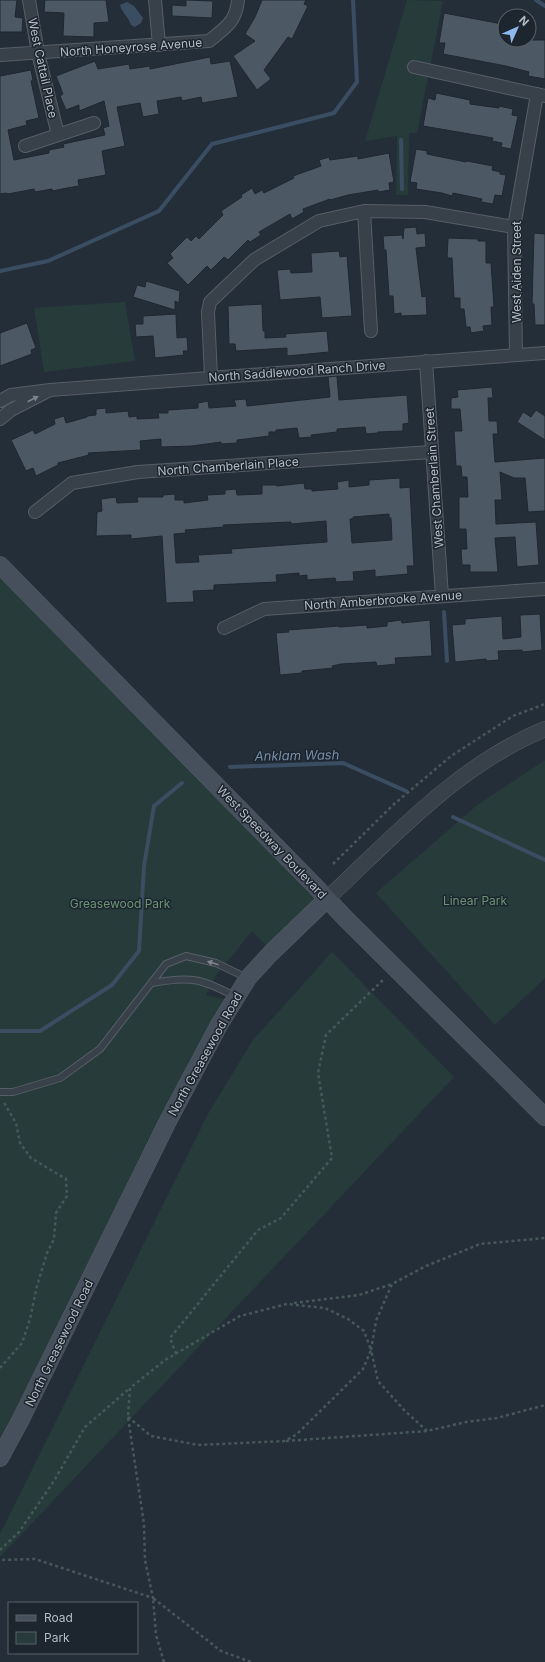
<svg xmlns="http://www.w3.org/2000/svg" width="545" height="1662" font-family="Inter,sans-serif">
<style>
.green{fill:#273b3b}
.water{fill:#3b4d61}
.lines{fill:none;stroke-linecap:round;stroke-linejoin:round}
.stream{stroke:#3b4d61;stroke-width:4}
.building{fill:#4d5865;stroke:#1f2730;fill-rule:evenodd}
.service-casing{stroke:#565e67;stroke-width:8}
.minor-casing{stroke:#565e67;stroke-width:14}
.tertiary-casing{stroke:#565e67;stroke-width:16}
.secondary-casing{stroke:#565e67;stroke-width:18}
.path{stroke:#465859;stroke-width:2.5;stroke-dasharray:3 3;stroke-linecap:butt}
.service{stroke:#384049;stroke-width:6}
.minor{stroke:#384049;stroke-width:12}
.tertiary{stroke:#384049;stroke-width:15}
.secondary{stroke:#464f5c;stroke-width:17}
.oneway{fill:#7c848d}
.labels{text-anchor:middle;dominant-baseline:central;stroke-width:3;stroke-linejoin:round;paint-order:stroke}
.street-label{font-size:12px;fill:#b3bbc5;stroke:#1d252e}
.park-label{font-size:12px;fill:#6c9473;stroke:#1d252e}
.water-label{font-size:13px;font-style:italic;fill:#768da6;stroke:#1d252e}
</style>
<rect width="100%" height="100%" fill="#242e39"/>
<path class="green" d="M407,0L443,1L417,133H409L408,195H396L397,136L365,141Z
M125,302L135,361L44,372L34,308Z
M0,568L320,905L274,954L252,931L215,977L206,995L234,1001L0,1453Z
M545,760V978L495,1025L376,893L476,806Z
M332,952L454,1077L0,1557V1534L209,1112L253,1040Z"/>
<path class="water" d="M127,2L134,6L143,18L141,23L135,27L131,25C128,16 122,13 120,5Z"/>
<g class="lines">
<path class="stream" d="M536,0L545,6
M401,140L402,189
M0,271L48,261L159,211L212,144L334,113L357,82L353,0
M444,612L447,661
M230,767L343,763L406,791
M453,817L545,860
M0,1031H40L112,985L139,951L144,866L154,806L182,783"/>
</g>
<path class="building" d="M0,0H17L15,17L23,18L22,32H0Z
M45,0H106L109,22L94,23V37L63,36L64,13L44,12Z
M186,0L213,1L212,18L172,16V5L186,6Z
M262,0H306L304,4L308,6L292,39L288,37L264,70L271,79L257,90L233,56L255,41L245,34L255,17Z
M444,13L502,24L501,29H505V40H545V79L528,76L529,72L506,66L443,54L445,43H439Z
M210,57L211,64L230,61L238,97L202,103L201,97L182,101L181,97L157,101L159,114L143,117L140,103L117,107L125,146L102,151L106,175L78,180L79,186L67,188L52,191V189L35,192L34,189L8,194L6,193L0,194V76L31,70L33,80L31,81L39,118L26,121L27,125L8,130L14,160L49,153V150L64,147L63,144L105,135L103,128L109,126L104,101L79,111V105L66,110L60,96L63,94L56,76L95,61L98,69L129,64L130,69L150,66V69Z
M436,93L470,100V104L499,108V106L513,109L512,115L518,116L511,149L501,147L502,143L492,141L493,138L423,126L428,98L435,100Z
M416,149L427,151V154L466,162L467,161L493,166L492,170L500,172V174L506,175L502,196L495,195L493,204L481,202L482,199L453,193L452,196L442,193L416,189L417,183L410,182Z
M389,153L394,182L389,183L390,190L378,192V190L348,195L330,200V199L303,209L304,212L292,219L290,214L259,232L261,235L250,242L248,240L228,260L224,257L211,270L207,266L188,285L167,263L173,258L170,254L187,237L191,241L196,236L199,239L223,215L221,211L242,197L241,195L252,188L255,194L262,190L264,193L294,178L293,176L321,166L319,160L329,157L330,160L358,156V159Z
M416,227L417,234L425,233L426,247L416,248L422,297L426,296L427,315L401,316V313L394,314L393,296H389L386,250H384L383,236L402,235L403,239L404,228Z
M534,233L545,234V325H535L534,304H532Z
M448,238L478,239V241H486V263H491L494,307H491L492,325L483,326L484,331L471,333L470,327H466L464,309H460V298H454L452,258H447Z
M339,251L340,257L347,256L352,316L322,318L320,297L280,300L277,270L290,269L291,273L312,272L311,253Z
M146,281L180,291L179,303L175,301V310L133,297L137,285L145,287Z
M262,304L263,331H265V338L286,337L285,334L327,331L329,352L287,356V348L236,351L235,344H229L228,306Z
M176,314L177,338L187,337L188,351H183L184,355L155,358L153,336L136,337L135,324H143V316Z
M27,323L36,348L31,350L32,354L0,366V333Z
M337,376L339,400L407,395L409,423L403,424V431L378,432V433L366,434L365,427L337,429V432L311,435L312,437L299,438L297,428L276,430V432H269V436L237,440V443L221,444V442L192,446L161,447V439L140,441L141,450L88,453L89,455L58,463V465L36,476L33,468L26,471L11,440L33,430L35,434L55,424L54,419L64,416L66,423L87,417V416L96,415V409L106,408V413L128,411L129,417L137,416V419L159,418L158,413H168V410L198,408V403L208,401L209,408L236,406L234,400L246,399L247,406L330,397L328,377Z
M492,387L493,398H488L489,421H497L498,434H493L495,462L545,458V511L528,512L525,478H514L500,472L502,500H495L496,524L536,522L539,565L517,567L515,537L495,538L498,572H470V565H462L461,549H467L466,529H459V497H468L467,477H462L461,466H456L454,431H462L460,409H451V398L458,397L457,390Z
M536,410L545,416V440L517,422L523,412L531,417Z
M400,478V488L410,487L414,566H407L408,574L375,577V570L353,572L354,581L336,582L335,578L307,580V575L299,576V573L276,575L277,582L214,585V590L193,591L194,602L166,603L162,536L131,539V535L96,536L97,512L102,511L101,499L116,497L117,503L138,502L137,497H163V495L175,494V500H184V503L208,500L207,495L225,494V490L236,489L237,495L262,494V485H276L277,486L304,483L305,489H312V491L338,489L337,482L349,480V487L369,485V480ZM389,514V518H391L392,540L352,543L350,519H353V517ZM326,521L327,542L231,549L232,553L198,555L199,562L176,563L174,534L186,533L185,530L224,527L223,525L291,522V524Z
M540,614L542,650L522,652V650L498,651L499,660L486,661V659L455,662L452,625L465,624V619L502,616L503,639L521,637L520,615Z
M401,620L402,623L430,620L432,656L395,658L396,664L377,666L376,662L341,664L332,666L333,668L302,671V673L280,675L276,633L289,632L288,630L339,626V627L367,625V628L387,626V622Z"/>
<g class="lines">
<defs>
<path id="service" d="M152,983C190,976 201,978 236,997
M0,1092H13L60,1078L100,1049L166,964L186,956L216,963L247,978"/>
<path id="minor" d="M29,0L38,53L58,135
M155,0L159,45
M0,55L209,41C225,28 236,22 238,0
M414,67L545,96
M25,146L94,123
M364,211L371,331
M516,355L514,227L537,94
M426,361L442,596
M211,377L208,312L210,302L254,260L319,221L364,211L425,212L514,227
M50,390L545,353
M0,401L11,395L50,390L11,410L0,419
M35,512L72,483L138,472L431,452
M224,628L264,609L545,589"/>
<path id="tertiary" d="M327,899C394,836 458,765 545,729"/>
<path id="secondary" d="M0,565L313,884L345,918L545,1117
M0,1458L20,1421L168,1121L219,1025L248,978L270,954L327,899"/>
</defs>
<use href="#service" class="service-casing"/>
<use href="#minor" class="minor-casing"/>
<use href="#tertiary" class="tertiary-casing"/>
<use href="#secondary" class="secondary-casing"/>
<path class="path" d="M333,864L393,805L451,756L513,716L545,704
M294,1303L359,1295L392,1284
M176,1354L170,1338L258,1230L281,1218L332,1158L318,1073L326,1035L385,978
M0,1368L22,1343L30,1319L37,1286L47,1253L54,1239L56,1213L67,1196L66,1179L31,1158L20,1143L16,1123L3,1101
M128,1417L151,1436L198,1445L285,1441L297,1434L363,1369L371,1350L364,1331L348,1319L325,1308L287,1304L240,1316L165,1360L130,1388
M427,1431L405,1411L378,1381L371,1350L376,1321L392,1284L426,1266L480,1244L545,1238
M286,1441L427,1431L466,1422L497,1418L545,1405
M0,1550L19,1532L54,1481L85,1427L130,1388L128,1417L144,1524L145,1560L153,1598L35,1559L0,1560
M164,1662L156,1635L153,1598L221,1651L251,1662"/>
<use href="#service" class="service"/>
<use href="#minor" class="minor"/>
<use href="#tertiary" class="tertiary"/>
<use href="#secondary" class="secondary"/>
</g>
<defs><path id="oneway-solid" d="M-6-.8H1V-3.2L6.5 0L1 3.2V.8H-6Z"/></defs>
<g class="oneway">
<use href="#oneway-solid" transform="translate(33 399) rotate(-27)"/>
<use href="#oneway-solid" transform="translate(213 963) rotate(-164)"/>
</g>
<g class="labels">
<g class="street-label">
<text transform="translate(131 47) rotate(-4)">North Honeyrose Avenue</text>
<text transform="translate(43 68) rotate(78)">West Cattail Place</text>
<text transform="translate(516 272) rotate(-90)">West Aiden Street</text>
<text transform="translate(297 371) rotate(-4)">North Saddlewood Ranch Drive</text>
<text transform="translate(228 466) rotate(-4)">North Chamberlain Place</text>
<text transform="translate(434 478) rotate(-94)">West Chamberlain Street</text>
<text transform="translate(383 600) rotate(-4)">North Amberbrooke Avenue</text>
<text transform="translate(272 842) rotate(46)">West Speedway Boulevard</text>
<text transform="translate(205 1054) rotate(-61)">North Greasewood Road</text>
<text transform="translate(59 1343) rotate(-64)">North Greasewood Road</text>
</g>
<g class="park-label">
<text x="475" y="900">Linear Park</text>
<text x="120" y="903">Greasewood Park</text>
</g>
<g class="water-label">
<text transform="translate(297 755) rotate(-1)">Anklam Wash</text>
</g>
</g>
<rect x="8" y="1602" width="130" height="52" fill="#1d252e" stroke="#59616a"/>
<rect x="16" y="1615" width="20" height="6" fill="#464f5c" stroke="#59616a"/>
<text x="44" y="1622" font-size="12" fill="#b3bbc5">Road</text>
<rect x="16" y="1632" width="20" height="12" fill="#273b3b" stroke="#59616a"/>
<text x="44" y="1642" font-size="12" fill="#b3bbc5">Park</text>
<g transform="translate(517 28) rotate(45)"><circle r="19" fill="#1d252e" stroke="#59616a"/>
<path d="M0-3L7 15L0 10L-7 15Z" fill="#8fb8ef"/>
<text y="-6" font-size="11" font-weight="bold" text-anchor="middle" fill="#b3bbc5">N</text>
</g>
</svg>
